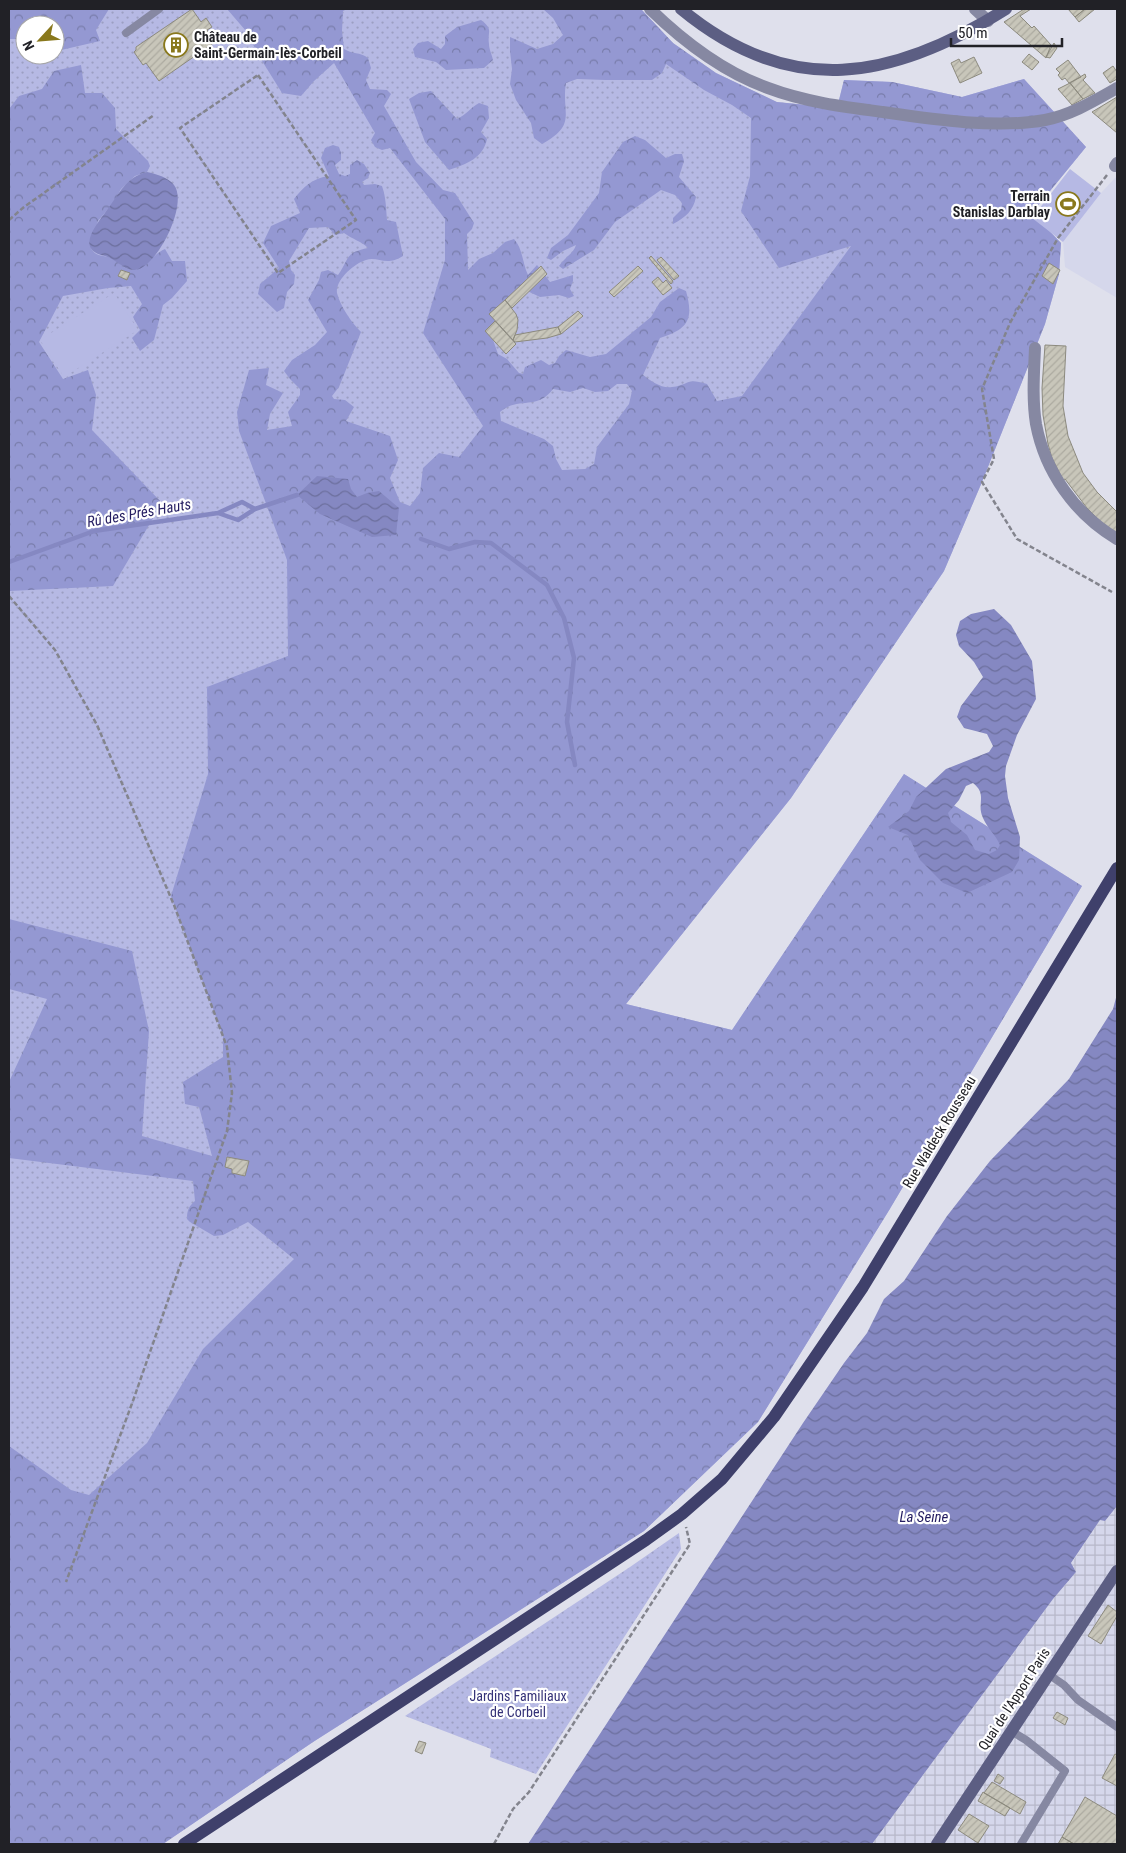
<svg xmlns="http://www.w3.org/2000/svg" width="1126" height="1853" font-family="'Roboto Condensed',sans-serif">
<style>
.built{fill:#d5d7eb}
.industrial{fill:url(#industrial-grid)}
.grass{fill:url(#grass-dots);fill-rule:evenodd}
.forest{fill:url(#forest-crowns);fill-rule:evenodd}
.park{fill:#b6b9e4}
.water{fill:url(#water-waves);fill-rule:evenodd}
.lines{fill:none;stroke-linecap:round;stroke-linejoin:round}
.stream{stroke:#8588c2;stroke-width:4.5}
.building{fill:url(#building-hatch);stroke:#8c8a7e}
.path{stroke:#83848d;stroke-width:2.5;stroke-dasharray:5 2.5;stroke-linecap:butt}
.service{stroke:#8688a2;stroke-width:8}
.minor{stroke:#8688a2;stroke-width:12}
.secondary{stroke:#5c5e83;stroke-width:12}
.primary{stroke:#3f406b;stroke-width:12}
.labels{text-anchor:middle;stroke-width:4.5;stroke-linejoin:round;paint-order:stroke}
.poi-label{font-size:14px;font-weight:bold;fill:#212126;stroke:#fff;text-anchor:start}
.street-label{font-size:14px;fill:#212126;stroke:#fff}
.park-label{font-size:14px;fill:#353278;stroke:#fff}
.water-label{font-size:15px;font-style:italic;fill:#241d61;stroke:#fff}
</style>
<defs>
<pattern id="industrial-grid" width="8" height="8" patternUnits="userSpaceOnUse" patternTransform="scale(1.25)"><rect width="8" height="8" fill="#d5d7eb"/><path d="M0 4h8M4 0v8" fill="none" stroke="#b7b8c9"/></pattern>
<pattern id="grass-dots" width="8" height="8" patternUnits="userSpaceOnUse" patternTransform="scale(1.25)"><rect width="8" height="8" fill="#b6b9e4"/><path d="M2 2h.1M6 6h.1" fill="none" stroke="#9c9fc3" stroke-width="1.8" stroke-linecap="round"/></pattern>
<pattern id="forest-crowns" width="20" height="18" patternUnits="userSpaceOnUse" patternTransform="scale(1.25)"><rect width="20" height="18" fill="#9498d2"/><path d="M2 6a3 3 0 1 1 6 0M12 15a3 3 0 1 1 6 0" fill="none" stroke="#787caa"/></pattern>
<pattern id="water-waves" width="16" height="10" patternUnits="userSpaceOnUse" patternTransform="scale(1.25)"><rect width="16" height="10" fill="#8588c2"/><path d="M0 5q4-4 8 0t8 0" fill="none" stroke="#6c6f9d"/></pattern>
<pattern id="building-hatch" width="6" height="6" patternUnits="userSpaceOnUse" patternTransform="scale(1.25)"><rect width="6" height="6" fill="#c8c6ba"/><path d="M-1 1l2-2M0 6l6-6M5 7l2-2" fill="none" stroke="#acaaa0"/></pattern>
</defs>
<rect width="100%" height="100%" fill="#dfe0ec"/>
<path class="built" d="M 1117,177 L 1117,298 L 1065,267 L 1063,242 L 1101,193 L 1115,178 Z"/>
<path class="industrial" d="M 1117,1506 L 1117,1844 L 872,1844 L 1053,1599 L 1076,1572 L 1071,1564 L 1100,1520 L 1105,1521 Z"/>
<path class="grass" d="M 25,9 L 641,9 L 673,43 L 716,73 L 776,102 L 837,108 L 844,80 L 892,82 L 962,97 L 1024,79 L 1086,147 L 1032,213 L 1061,243 L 1059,274 L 1045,324 L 982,482 L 944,571 L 791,798 L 626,1004 L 732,1030 L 904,774 L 1082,886 L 888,1212 L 758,1422 L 644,1531 L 313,1742 L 163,1844 L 9,1844 L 9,10 ZM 25,25 L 55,25 L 55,55 L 25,55 Z
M 679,1533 L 681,1549 L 536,1774 L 490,1757 L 491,1749 L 405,1716 L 630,1567 Z"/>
<path class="forest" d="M 25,9 L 109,9 L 96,30 L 100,41 L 57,51 L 55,50 L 55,25 L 25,25 L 25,39 L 9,39 L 9,10 Z
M 227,9 L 347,9 L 343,11 L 342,31 L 344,49 C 352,54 360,52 368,58 L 371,68 L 366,80 L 370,89 L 387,90 L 391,94 L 384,106 L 416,162 L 443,190 L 455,193 L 474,223 L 472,229 L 467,234 L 468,270 L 479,259 L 493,253 L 505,242 L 514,239 C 523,249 522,262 528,275 L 537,265 L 550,282 L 573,275 L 573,281 L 570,289 L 574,296 L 569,298 L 559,295 L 540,297 L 519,287 L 496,311 C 501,322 499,327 492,337 L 498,354 L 507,359 L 519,373 L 523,374 L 525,367 L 541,360 L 549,365 L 555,363 L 559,356 L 566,350 L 590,357 L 606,354 L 651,317 L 660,302 L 679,288 L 686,291 C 694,320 688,329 660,338 L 643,375 C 651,381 662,389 672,387 C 690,385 685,377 707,384 L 717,401 L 742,396 L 851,246 L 779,268 L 741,211 L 750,176 L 751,118 L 732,105 L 704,90 L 666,64 L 662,73 L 652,80 L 605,80 L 577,79 L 566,83 C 561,114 578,124 542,144 L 534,138 L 531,123 L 516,100 L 510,84 L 512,69 L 510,51 L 510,37 L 537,49 L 553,44 L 563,35 L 553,18 L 543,9 L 641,9 L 673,43 L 716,73 L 777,102 L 837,108 L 844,80 L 892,82 L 962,97 L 1024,79 L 1086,147 L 1032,213 L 1061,243 L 1059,274 L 1045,324 L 982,482 L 944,571 L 791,798 L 626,1004 L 732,1030 L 904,774 L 1082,886 L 888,1212 L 758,1422 L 644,1531 L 313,1742 L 163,1844 L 9,1844 L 9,1446 L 71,1490 L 89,1495 L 147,1443 L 203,1349 L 294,1259 L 248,1222 L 223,1235 L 214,1236 L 190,1222 L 187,1219 C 187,1210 189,1206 195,1201 L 193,1181 L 9,1158 L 9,1082 L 47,999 L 9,989 L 9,919 L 132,951 L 149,1031 L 142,1136 L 212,1156 L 199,1107 L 185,1104 L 183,1082 L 223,1057 L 223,1036 L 171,896 L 208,774 L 207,687 L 288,656 L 287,560 L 239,431 L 237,412 L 249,370 L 269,368 L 266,385 L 283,393 L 270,414 L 267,430 L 292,426 L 288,412 L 300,395 L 300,389 L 290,379 L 284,371 L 292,360 L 315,345 L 327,332 L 308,300 L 319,280 L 321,272 L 328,270 L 338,275 C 350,258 344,253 368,248 C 361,241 352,239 344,233 L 335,235 L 328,227 L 309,228 L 289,261 L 291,270 L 295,275 L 294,284 L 287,292 L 284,308 L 277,312 L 258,294 L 260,284 L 279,268 L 263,243 L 271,226 L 300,213 L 294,199 C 303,187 313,178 329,176 L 321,158 L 325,148 L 333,145 L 339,147 L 341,153 L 341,160 L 335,165 L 339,174 L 345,176 L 350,174 L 350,165 L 357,160 L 364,164 L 370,173 L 368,178 L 362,182 L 364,185 L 375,184 L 382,186 C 386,197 386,208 387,220 L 396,222 L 403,256 C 386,267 378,256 366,260 C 355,263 335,280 337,293 C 340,306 352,323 361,332 L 339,387 L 332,396 L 334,399 L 345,400 L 354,407 L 346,421 L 390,436 L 398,460 L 390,478 L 400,502 L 410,506 L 420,493 L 423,468 L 439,453 L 459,457 L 483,426 L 423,333 L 445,260 L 445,219 L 390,148 L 382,150 L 375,147 L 371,140 L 375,133 L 334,63 L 314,81 L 301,96 L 282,93 L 259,56 L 246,31 ZM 617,384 L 627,384 L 632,391 L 629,404 L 597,447 L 594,464 L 585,469 L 562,470 L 556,459 L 553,446 L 544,439 L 501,421 L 500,412 C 518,396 537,411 553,389 L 570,392 L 583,388 L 595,392 L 608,391 Z
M 481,20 C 494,30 487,31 489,44 C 489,49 492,55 493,60 L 484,68 L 446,70 L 436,62 L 415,57 L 413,49 L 418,43 L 428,41 L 441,49 L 445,44 L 445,36 L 457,27 Z
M 81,65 L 85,93 L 102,93 L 115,108 L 116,129 L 148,161 L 150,166 L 147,172 L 135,176 L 121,189 L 113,203 L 98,221 L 91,248 C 95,257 103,255 111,258 C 118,260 121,267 128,269 C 143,274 152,254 165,249 L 172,261 L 185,261 L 187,281 L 172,298 L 163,305 L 154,340 L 140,351 L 132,338 L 140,330 L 133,317 L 142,304 L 131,286 L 108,288 L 63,296 L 39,342 L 63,379 L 88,370 L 96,395 L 92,430 L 162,503 L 113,586 L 9,591 L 9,109 L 19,96 L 42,89 L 54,71 Z
M 431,91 L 457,119 C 466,115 470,108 479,103 L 488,106 L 489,118 L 481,132 L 487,139 C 483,158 467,164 449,170 L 425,142 L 409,99 L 419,93 Z
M 635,136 L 645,140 L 666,158 L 675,154 L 682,154 L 684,161 L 679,177 L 696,197 C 693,211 686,217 673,224 L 673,218 L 681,210 L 682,203 L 675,195 L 661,190 L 615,222 L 594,250 L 563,269 L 559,266 C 564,258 574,253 576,245 L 563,251 L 551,260 L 547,258 L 551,248 L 568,235 L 599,193 L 602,172 L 623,142 Z"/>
<path class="park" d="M 1070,169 L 1101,193 L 1063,242 L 1032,218 Z
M 114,293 L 138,330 L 64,377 L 40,340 Z"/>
<path class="water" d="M 147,172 C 156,174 168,177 174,185 C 189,204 156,269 135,270 C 123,271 117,259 105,256 C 74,250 97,224 107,210 C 119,194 126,177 147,172 Z
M 317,476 L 348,479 L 351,489 L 357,497 L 367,493 L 379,491 L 399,508 L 396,535 L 372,537 L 320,514 L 297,495 Z
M 994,609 L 1011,625 L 1032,661 L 1036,699 L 1017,735 L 1006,766 L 1005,776 L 1008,798 L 1020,837 L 1019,860 L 1012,872 L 967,893 L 943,883 L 920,860 L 908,835 L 888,827 L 909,811 L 916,797 L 946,769 L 989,752 L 993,746 L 987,734 L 964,728 L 957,717 L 961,706 L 983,677 L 974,662 L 959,646 L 956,635 L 960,621 L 971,614 ZM 973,783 C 988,795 976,804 983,818 C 987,828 996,835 1000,845 L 997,850 L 989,854 L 975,850 L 967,835 L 951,822 L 948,813 L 959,800 L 966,786 Z
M 1117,994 L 1117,1506 L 1105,1521 L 1100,1520 L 1071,1563 L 1076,1572 L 1053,1599 L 872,1844 L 528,1844 L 803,1423 L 844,1363 L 867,1333 L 884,1299 L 904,1281 L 947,1216 L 990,1161 L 1069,1079 L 1113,1009 Z"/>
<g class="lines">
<path class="stream" d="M 218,513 L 242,502 L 255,509
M 421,539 L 449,549 L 475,542 L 491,543 L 547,585 L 564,618 L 574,658 L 567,722 L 575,765
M 9,562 L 94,531 L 218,513 L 238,520 L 255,509 L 297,495"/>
</g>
<path class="building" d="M 192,9 L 201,22 L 206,18 L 212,27 L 207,30 L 215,42 L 159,81 L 146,63 L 143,65 L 134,52 L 136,50 L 136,47 Z
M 1024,9 L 1031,9 L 1020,16 L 1032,28 L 1034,26 L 1051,45 L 1046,58 L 1004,22 Z
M 1068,9 L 1085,9 L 1075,17 Z
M 1085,9 L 1095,9 L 1079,22 L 1075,17 Z
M 1054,43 L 1057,48 L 1050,58 L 1046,57 Z
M 1029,54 L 1039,62 L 1032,70 L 1022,62 Z
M 974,57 L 982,73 L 960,83 L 951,63 L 959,59 L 961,63 Z
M 1068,60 L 1081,77 L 1069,83 L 1065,78 L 1062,80 L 1058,75 L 1060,73 L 1056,69 Z
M 1113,66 L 1117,72 L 1117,79 L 1110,83 L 1103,73 Z
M 1085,74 L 1086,77 L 1083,80 L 1095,93 L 1083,99 L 1070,83 Z
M 1070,83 L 1083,99 L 1072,105 L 1058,89 Z
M 1117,97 L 1117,133 L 1092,112 Z
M 651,256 L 673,281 L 671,284 L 649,258 Z
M 661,257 L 679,276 L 674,280 L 657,260 Z
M 1049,263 L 1060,270 L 1053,284 L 1042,276 Z
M 541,266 L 547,274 L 512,308 L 505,300 Z
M 638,266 L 643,271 L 614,297 L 609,292 Z
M 121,270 L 130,273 L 127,280 L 118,276 Z
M 658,277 L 663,283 L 666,280 L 672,288 L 663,295 L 652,282 Z
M 505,300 L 516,314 L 518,320 L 517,330 L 513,340 L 489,314 Z
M 578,311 L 583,316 L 561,334 L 558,327 Z
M 495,321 L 516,344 L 506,354 L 485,331 Z
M 558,327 L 561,334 L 547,338 L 515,342 L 513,340 L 515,335 Z
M 1045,345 L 1066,346 L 1063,406 L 1068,436 L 1083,473 L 1097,492 L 1117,512 L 1117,534 L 1104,525 L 1087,508 L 1065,479 L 1063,480 L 1052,458 L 1048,444 L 1043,415 L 1042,388 Z
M 227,1157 L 249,1161 L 245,1176 L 232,1173 L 232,1169 L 225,1167 Z
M 1108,1605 L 1117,1612 L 1117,1616 L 1101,1644 L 1088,1636 Z
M 1057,1712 L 1068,1718 L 1065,1725 L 1053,1718 Z
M 419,1741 L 426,1743 L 422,1754 L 415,1751 Z
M 1115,1754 L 1117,1755 L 1117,1786 L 1102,1778 Z
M 998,1774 L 1004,1778 L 1000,1784 L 994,1781 Z
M 992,1782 L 1026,1802 L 1020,1814 L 984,1793 Z
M 983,1792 L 1010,1808 L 1005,1816 L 978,1801 Z
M 1085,1797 L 1117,1816 L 1117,1844 L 1074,1844 L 1062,1837 Z
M 969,1814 L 989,1826 L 978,1843 L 958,1830 Z
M 1062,1837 L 1074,1844 L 1058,1844 Z"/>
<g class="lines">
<path class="path" d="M 258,75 L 356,220 L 278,273 L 180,128 Z
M 1107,175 L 1058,238 L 1010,323 L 982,389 L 994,459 L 982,482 L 1017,539 L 1112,592
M 9,220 L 24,207 L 154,115
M 9,596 L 55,650 L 97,725 L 174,905 L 227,1047 L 232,1093 L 227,1131 L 134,1398 L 66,1582
M 494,1844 L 513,1809 L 529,1792 L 690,1544 L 686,1527"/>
<path class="service" d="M 126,33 L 159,9
M 1048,1674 L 1064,1685 L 1078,1700 L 1117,1727
M 1011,1731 L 1026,1740 L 1065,1771 L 1021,1844"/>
<path class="minor" d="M 650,9 C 684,42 723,72 768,88 C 805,102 845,107 883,112 C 931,119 997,129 1045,120 C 1071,115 1094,101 1117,88
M 975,9 L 988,21
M 1115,166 L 1117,163
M 1035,348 C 1034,373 1032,399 1036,424 C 1045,472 1075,514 1117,539"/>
<path class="secondary" d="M 681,9 C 791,100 893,80 1006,9
M 937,1844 L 1117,1571"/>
<path class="primary" d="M 184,1844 L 646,1540 L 682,1514 L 722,1479 L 774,1417 L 863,1287 L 1117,868"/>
</g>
<defs>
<g id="building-ring" transform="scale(1.25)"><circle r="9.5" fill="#fff" stroke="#89781c" stroke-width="1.5"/><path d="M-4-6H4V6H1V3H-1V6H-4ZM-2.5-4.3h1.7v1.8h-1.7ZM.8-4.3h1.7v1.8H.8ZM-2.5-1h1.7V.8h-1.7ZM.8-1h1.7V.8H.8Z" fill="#89781c"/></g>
<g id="stadium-ring" transform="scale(1.25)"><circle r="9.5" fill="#fff" stroke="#89781c" stroke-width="1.5"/><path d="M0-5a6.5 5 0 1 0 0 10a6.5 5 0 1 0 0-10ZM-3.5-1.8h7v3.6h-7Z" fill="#89781c"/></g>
</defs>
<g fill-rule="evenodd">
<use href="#building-ring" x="176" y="45"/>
<use href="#stadium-ring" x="1068" y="204"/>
</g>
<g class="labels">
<g class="poi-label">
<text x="194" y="42">Château de<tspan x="194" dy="16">Saint-Germain-lès-Corbeil</tspan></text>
<text x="1050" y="201" text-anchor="end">Terrain<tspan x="1050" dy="16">Stanislas Darblay</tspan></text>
</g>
<g class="street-label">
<text transform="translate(939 1132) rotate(-59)" y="5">Rue Waldeck Rousseau</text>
<text transform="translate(1014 1699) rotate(-57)" y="5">Quai de l'Apport Paris</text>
</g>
<g class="park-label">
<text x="518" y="1701">Jardins Familiaux<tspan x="518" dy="16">de Corbeil</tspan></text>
</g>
<g class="water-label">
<text transform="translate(139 513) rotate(-10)" y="5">Rû des Prés Hauts</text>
<text x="924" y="1522">La Seine</text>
</g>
</g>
<rect width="1126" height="1853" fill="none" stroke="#212126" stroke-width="20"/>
<g transform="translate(40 40) rotate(244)"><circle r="24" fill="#ffffff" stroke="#a6a6a8"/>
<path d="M0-4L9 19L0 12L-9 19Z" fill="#89781c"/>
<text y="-8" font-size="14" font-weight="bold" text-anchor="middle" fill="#212126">N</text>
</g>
<path d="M951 38v8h111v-8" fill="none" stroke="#212126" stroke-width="2.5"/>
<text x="958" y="38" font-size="15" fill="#212126" stroke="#ffffff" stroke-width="4" paint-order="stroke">50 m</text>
</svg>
